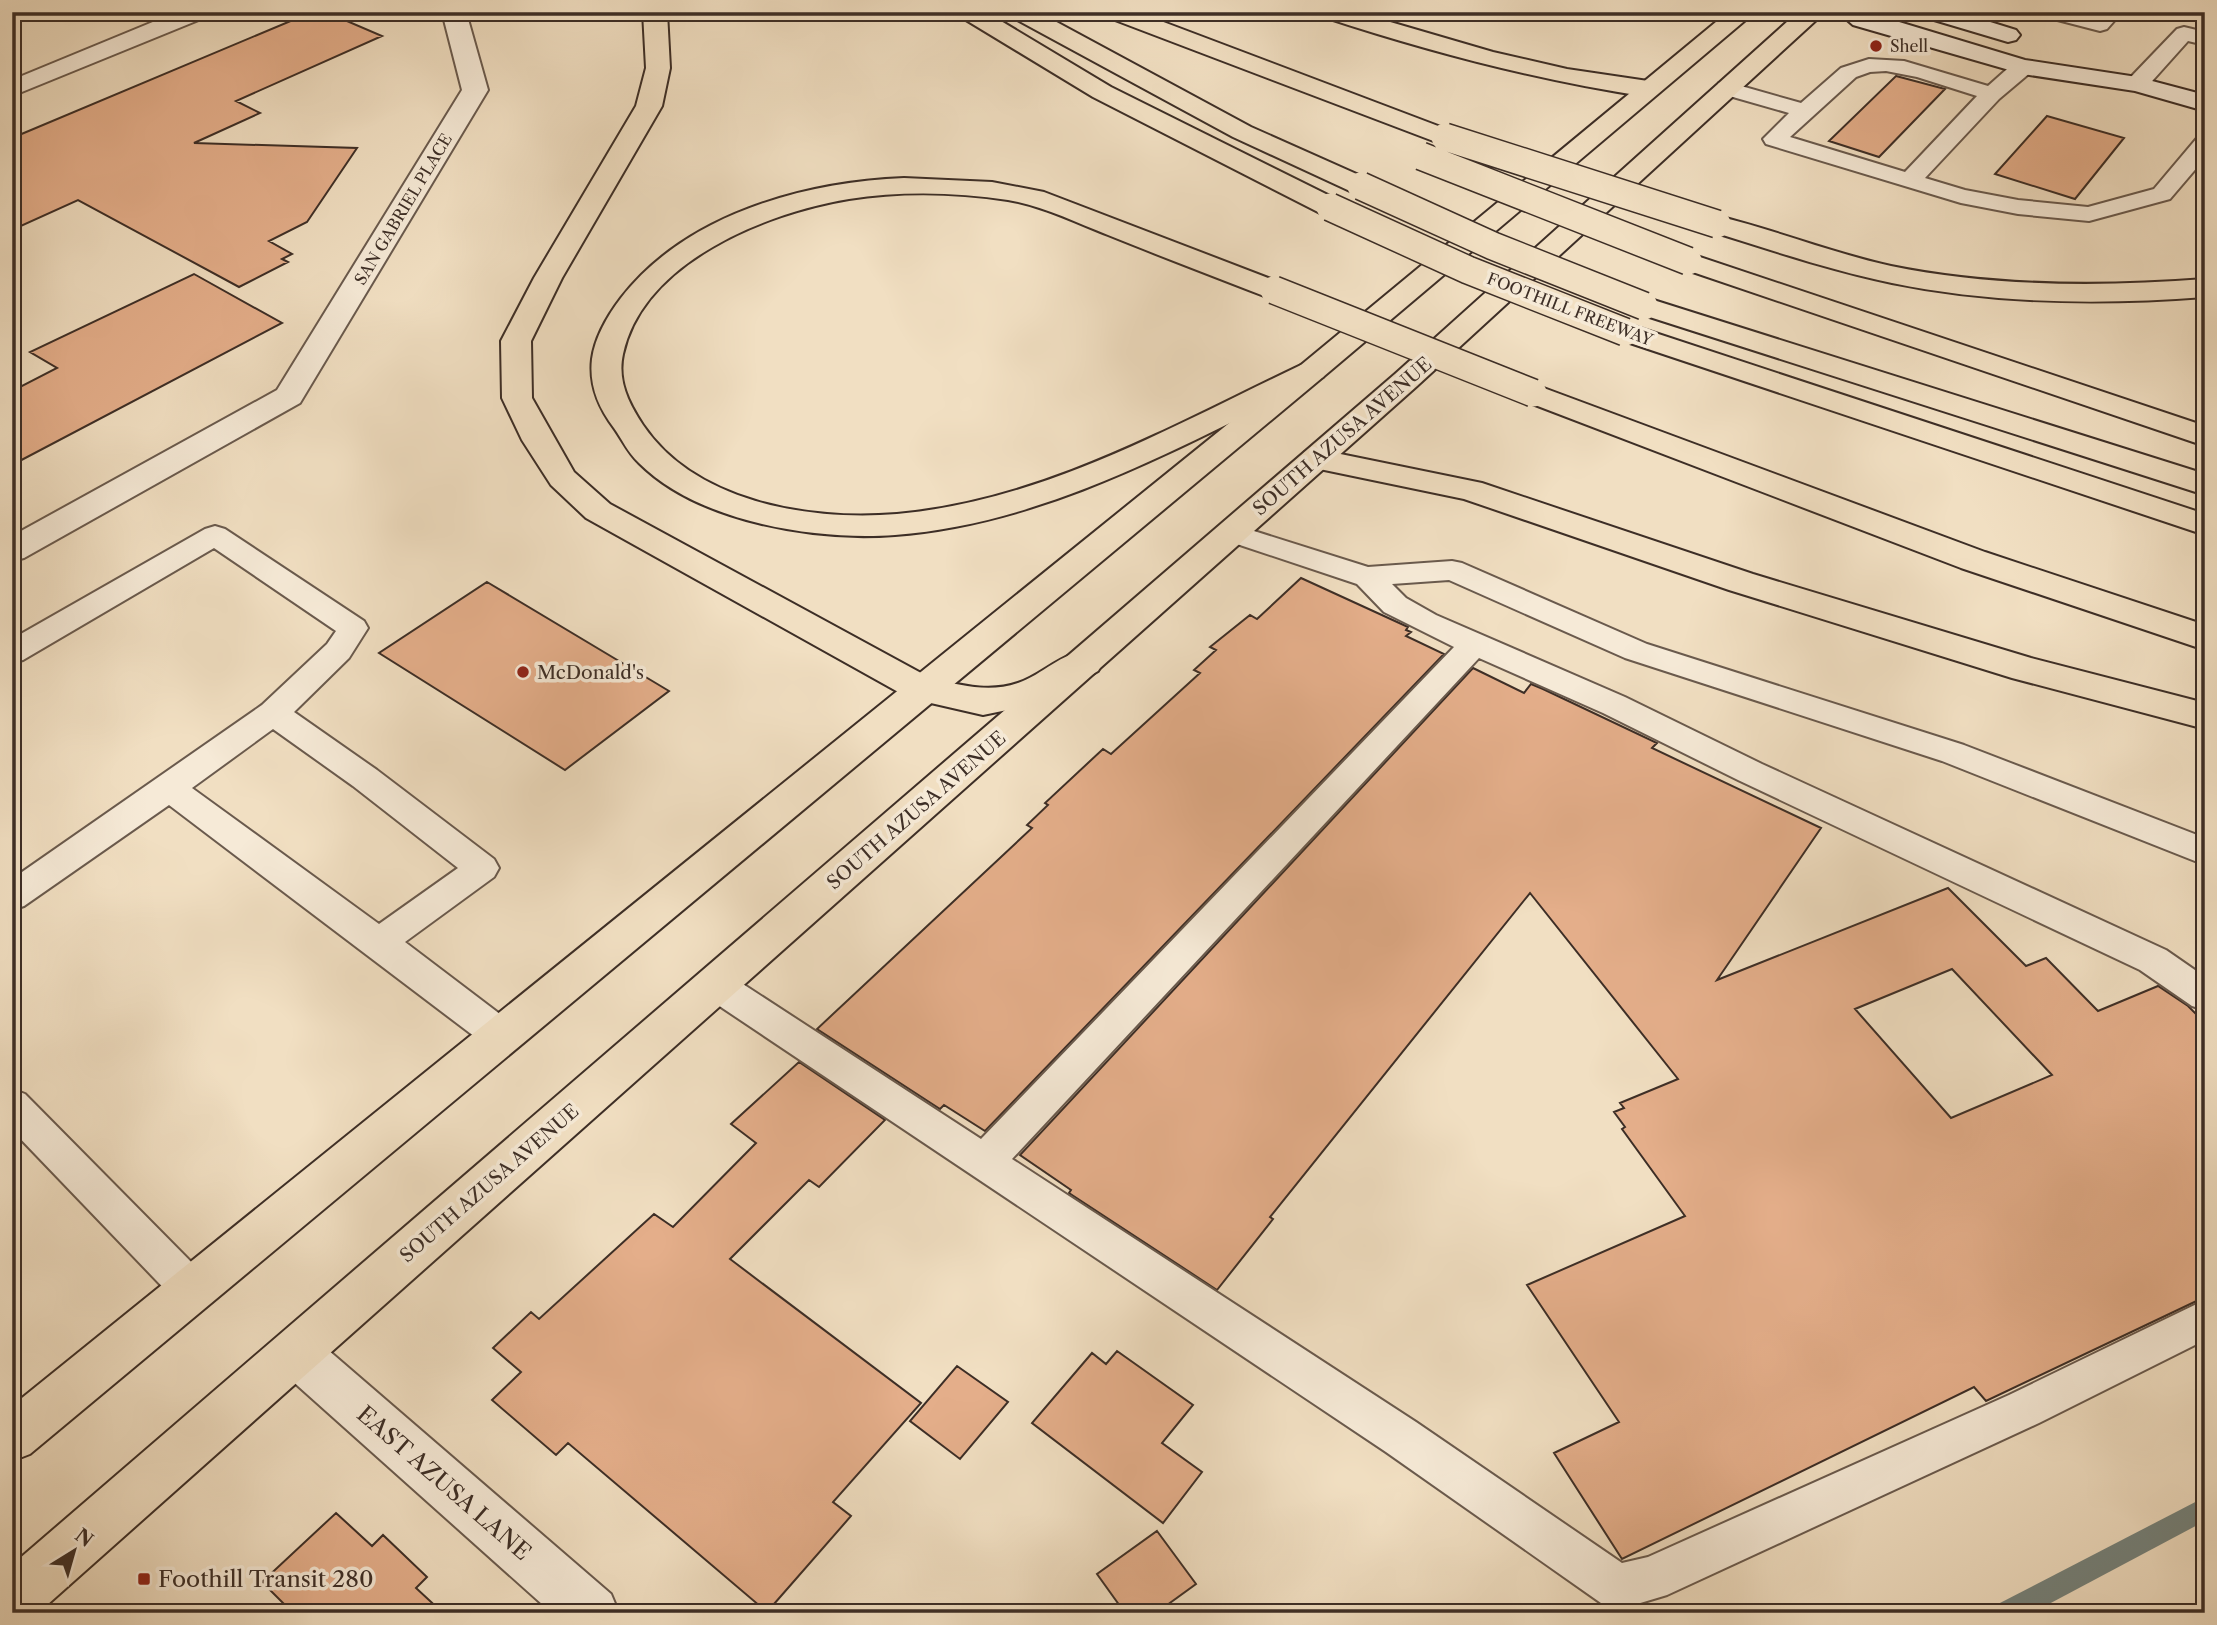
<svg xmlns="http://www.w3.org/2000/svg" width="2217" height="1625" font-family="'Libre Caslon Text',serif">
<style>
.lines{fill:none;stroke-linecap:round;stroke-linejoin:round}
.stream{fill:#75837d;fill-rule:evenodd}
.building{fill:#e4ae8a;stroke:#3d2e26;stroke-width:2;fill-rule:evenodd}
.service-casing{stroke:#6a5a4d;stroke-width:4}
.minor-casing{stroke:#6a5a4d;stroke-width:4}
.secondary-casing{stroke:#3d2e26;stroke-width:4}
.primary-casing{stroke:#3d2e26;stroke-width:4}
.motorway-casing{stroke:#3d2e26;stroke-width:4}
.service{fill:#f6ead7;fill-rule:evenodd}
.minor{fill:#f6ead7;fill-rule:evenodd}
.secondary{fill:#f6ead7;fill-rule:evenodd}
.primary{fill:#f1dfc2;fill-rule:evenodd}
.motorway{fill:#f1dfc2;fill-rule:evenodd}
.motorway-bridge-casing{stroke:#3d2e26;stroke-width:30;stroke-linecap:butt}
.motorway-bridge{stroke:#f1dfc2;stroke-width:27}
.poi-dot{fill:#8f2418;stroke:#f6ead7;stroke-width:2.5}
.labels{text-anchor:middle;stroke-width:7;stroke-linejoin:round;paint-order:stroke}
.far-poi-label{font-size:16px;fill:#3d2e26;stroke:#f6ead7;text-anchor:start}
.far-street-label{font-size:16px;fill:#3d2e26;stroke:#f6ead7}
.street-label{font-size:19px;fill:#3d2e26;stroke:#f6ead7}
.poi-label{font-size:19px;fill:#3d2e26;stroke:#f6ead7;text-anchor:start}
.near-street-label{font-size:23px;fill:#3d2e26;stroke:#f6ead7}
.near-poi-label{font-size:23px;fill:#3d2e26;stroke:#f6ead7;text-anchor:start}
</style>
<rect width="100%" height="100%" fill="#f1dfc2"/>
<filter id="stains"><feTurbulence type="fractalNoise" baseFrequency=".00286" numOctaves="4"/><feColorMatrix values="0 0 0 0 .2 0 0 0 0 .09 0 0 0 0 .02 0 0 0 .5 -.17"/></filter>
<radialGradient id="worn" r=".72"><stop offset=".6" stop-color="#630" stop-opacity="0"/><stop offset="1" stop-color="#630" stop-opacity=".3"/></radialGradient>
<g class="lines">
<path class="stream" d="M 2205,1497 L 2205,1521 L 2032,1613 L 1995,1613 L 1998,1604 Z"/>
</g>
<path class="building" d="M 312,12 L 326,12 L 382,36 L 236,101 L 260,113 L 194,143 L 357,148 L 307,222 L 269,241 L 292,254 L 282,259 L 288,262 L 239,287 L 78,200 L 12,230 L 12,138 Z
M 1896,76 L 1945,89 L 1879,157 L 1829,141 Z
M 2047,116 L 2124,138 L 2075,199 L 1995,174 Z
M 194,274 L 282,323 L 12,465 L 12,391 L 57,368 L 30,352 Z
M 1301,578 L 1408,627 L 1406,630 L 1411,632 L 1406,636 L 1444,654 L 985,1131 L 944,1105 L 940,1109 L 817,1029 L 1032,828 L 1027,825 L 1048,805 L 1045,803 L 1103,749 L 1111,754 L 1200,673 L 1194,670 L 1216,650 L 1210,647 L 1250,615 L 1257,619 Z
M 487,582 L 669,691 L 565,770 L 379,653 Z
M 1473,668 L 1524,693 L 1531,684 L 1543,689 L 1657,743 L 1652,748 L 1821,828 L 1717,980 L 1948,888 L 2026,966 L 2046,958 L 2098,1011 L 2158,986 L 2188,1006 L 2205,1023 L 2205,1297 L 1986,1401 L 1974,1387 L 1622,1559 L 1554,1453 L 1619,1422 L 1527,1285 L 1685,1216 L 1622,1129 L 1625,1127 L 1614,1112 L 1624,1108 L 1620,1103 L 1678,1079 L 1530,893 L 1270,1217 L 1273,1219 L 1217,1290 L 1069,1193 L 1071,1190 L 1020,1155 ZM 1952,969 L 2052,1075 L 1951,1118 L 1855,1009 Z
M 799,1062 L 885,1120 L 819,1187 L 809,1180 L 730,1259 L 921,1403 L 833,1502 L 851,1516 L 767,1612 L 568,1443 L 556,1455 L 492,1400 L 521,1372 L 493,1348 L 531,1312 L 539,1319 L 654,1214 L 673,1227 L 756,1143 L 731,1124 Z
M 1117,1351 L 1193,1405 L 1162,1443 L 1202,1472 L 1163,1523 L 1032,1423 L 1092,1353 L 1106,1364 Z
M 957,1366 L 1008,1402 L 960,1459 L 910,1421 Z
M 336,1513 L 372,1546 L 383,1535 L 427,1577 L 416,1588 L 443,1613 L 293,1613 L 262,1582 Z
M 1157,1531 L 1196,1584 L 1156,1613 L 1125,1613 L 1097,1574 Z"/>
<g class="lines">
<g class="service-casing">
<path id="service" d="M 2039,12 L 2074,12 L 2096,18 L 2101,12 L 2122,12 L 2107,29 L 2100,31 L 2042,16 Z
M 2184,27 L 2205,32 L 2205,45 L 2188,41 L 2145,89 L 2129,89 L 2126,84 L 2129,79 L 2177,29 Z
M 1869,59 L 1904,61 L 1988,86 L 2015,62 L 2031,62 L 2034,67 L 2031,72 L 1999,99 L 1925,178 L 1965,190 L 2018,200 L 2088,207 L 2154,189 L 2197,138 L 2205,136 L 2205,158 L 2170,199 L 2089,221 L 2018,214 L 1961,203 L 1766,144 L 1763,139 L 1789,113 L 1719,93 L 1716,88 L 1719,83 L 1727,82 L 1801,103 L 1841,68 ZM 1886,71 L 1917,77 L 1977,96 L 1905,172 L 1790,137 L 1856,77 L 1870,72 Z
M 1232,524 L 1368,567 L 1452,561 L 1462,563 L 1647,644 L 1964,745 L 2205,838 L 2205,865 L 1942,761 L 1625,658 L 1449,580 L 1392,584 L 1406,598 L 1436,615 L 1625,697 L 1762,764 L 2166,950 L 2205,977 L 2205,1010 L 2192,1006 L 2140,970 L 1738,780 L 1603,713 L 1479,658 L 1012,1159 L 1416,1422 L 1622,1563 L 1648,1557 L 2009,1395 L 2205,1300 L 2205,1340 L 2039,1423 L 1667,1595 L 1617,1610 L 1601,1603 L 1386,1452 L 703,995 L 698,985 L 703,975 L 716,971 L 729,975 L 981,1139 L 1454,647 L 1384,612 L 1357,584 L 1222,539 L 1218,533 L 1222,527 Z
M 215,526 L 225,529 L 364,621 L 368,628 L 349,658 L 294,712 L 377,770 L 494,859 L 499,868 L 494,877 L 405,942 L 513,1024 L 518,1035 L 513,1046 L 500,1050 L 487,1046 L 169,805 L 24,906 L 12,910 L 12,879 L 262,705 L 327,644 L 336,631 L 214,548 L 23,660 L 12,663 L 12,639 L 205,529 ZM 273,729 L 353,786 L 458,868 L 379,924 L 192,788 Z
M 12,1089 L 25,1094 L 206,1277 L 212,1290 L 206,1303 L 192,1308 L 178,1303 L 12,1130 Z"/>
</g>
<g class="minor-casing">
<path id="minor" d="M 177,12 L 210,12 L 206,17 L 12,96 L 12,80 Z
M 442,12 L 466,12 L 488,90 L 300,403 L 24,558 L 12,561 L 12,536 L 277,390 L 462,90 Z
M 296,1331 L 313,1337 L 611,1594 L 619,1613 L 552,1613 L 279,1369 L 272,1353 L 279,1337 Z"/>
</g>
<g class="secondary-casing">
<path id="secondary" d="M 1838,12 L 1866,12 L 2025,60 L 2137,77 L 2205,95 L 2205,111 L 2135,91 L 2023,74 L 1853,25 Z
M 1920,12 L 1958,12 L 2016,30 L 2020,35 L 2016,40 L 2008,42 L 1924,17 Z"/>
</g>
<g class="primary-casing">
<path id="primary" d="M 1728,12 L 1755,12 L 1323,377 L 30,1454 L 12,1461 L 12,1406 L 1301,365 Z
M 1798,12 L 1825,12 L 1417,386 L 38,1613 L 12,1613 L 12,1565 L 1395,374 Z"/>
</g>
<g class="motorway-casing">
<path id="motorway" d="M 643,12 L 667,12 L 670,68 L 662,106 L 562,278 L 531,341 L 532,398 L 574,472 L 610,504 L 932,679 C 961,685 989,693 1018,683 C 1046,674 1067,645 1098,653 L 1103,662 L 1098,671 L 1041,703 L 983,715 L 909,698 L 586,518 L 551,485 L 522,440 L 502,398 L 501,341 L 534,278 L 636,106 L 646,68 Z
M 957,12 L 986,12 L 1111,87 L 1340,201 L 1344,207 L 1340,213 L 1330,215 L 1320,213 L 1093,97 L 961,17 Z
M 1008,12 L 1038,12 L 1251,127 L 1370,180 L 1374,186 L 1370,192 L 1361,194 L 1352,192 L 1233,137 L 1012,17 Z
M 1103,12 L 1137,12 L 1454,132 L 1458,137 L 1454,142 L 1445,145 L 1436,142 L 1107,17 Z
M 1320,12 L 1356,12 L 1493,52 L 1567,69 L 1648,81 L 1657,84 L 1661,89 L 1657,94 L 1648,97 C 1537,80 1430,52 1324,17 Z
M 904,178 L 992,182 L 1044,192 L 1284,284 L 1288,290 L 1284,296 L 1274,299 L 1264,296 C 1212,276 1160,256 1108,235 C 1075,222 1043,206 1008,200 C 956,192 900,191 849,199 C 765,213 643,262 623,354 C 617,381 629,404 643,425 C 696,503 810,521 897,514 C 1043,501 1172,426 1301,365 L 1312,362 L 1323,365 L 1327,371 L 1323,377 C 1186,443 1050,523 895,535 C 815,541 698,522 639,463 C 628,453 622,439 614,428 C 598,407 589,385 592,359 C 595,337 608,315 621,298 C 685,215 803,182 904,178 Z
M 1717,216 C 1776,230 1832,253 1891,266 C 1994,287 2101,287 2205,279 L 2205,297 C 2101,305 1994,304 1892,283 C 1829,270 1768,249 1707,230 L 1703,224 L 1707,218 Z
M 1688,253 L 2205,426 L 2205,446 L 1678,267 L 1674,261 L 1678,255 Z
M 1644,297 L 2205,474 L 2205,495 L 1634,312 L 1629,306 L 1634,300 Z
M 1625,323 L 2205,514 L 2205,535 L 1615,338 L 1610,332 L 1615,326 Z
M 1533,384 L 1985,552 L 2205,625 L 2205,650 L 1961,568 L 1522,400 L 1518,393 L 1522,386 Z
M 1316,449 L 1482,483 L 1753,574 L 2031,658 L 2205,703 L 2205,729 L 2012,678 L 1729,590 L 1464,499 L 1305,466 L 1300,459 L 1305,452 Z"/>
</g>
<use href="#service" class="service"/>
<use href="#minor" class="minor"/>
<use href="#secondary" class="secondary"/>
<use href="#primary" class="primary"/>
<use href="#motorway" class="motorway"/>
<g class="motorway-bridge-casing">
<path id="motorway-bridge" d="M 1445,137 L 1717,224
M 1421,156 L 1688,261
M 1361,186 L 1493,246 L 1644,306
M 1330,207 L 1468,270 L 1625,332
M 1274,290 L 1533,393"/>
</g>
<use href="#motorway-bridge" class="motorway-bridge"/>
</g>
<g class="poi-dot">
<circle cx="1876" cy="46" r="7"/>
<circle cx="523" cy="672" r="7"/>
<rect x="137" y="1572" width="14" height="14" rx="3.5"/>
</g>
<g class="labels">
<g class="far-poi-label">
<text x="1890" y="52">Shell</text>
</g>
<g class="far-street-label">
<text transform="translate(403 209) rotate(-59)" y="6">SAN GABRIEL PLACE</text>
<text transform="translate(1570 309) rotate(21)" y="6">FOOTHILL FREEWAY</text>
</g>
<g class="street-label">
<text transform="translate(1342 436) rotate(-41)" y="7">SOUTH AZUSA AVENUE</text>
<text transform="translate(916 810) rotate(-41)" y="7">SOUTH AZUSA AVENUE</text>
<text transform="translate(489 1183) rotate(-41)" y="7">SOUTH AZUSA AVENUE</text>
</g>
<g class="poi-label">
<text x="537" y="679">McDonald's</text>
</g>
<g class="near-street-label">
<text transform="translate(444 1483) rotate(41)" y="8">EAST AZUSA LANE</text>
</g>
<g class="near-poi-label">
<text x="158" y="1587">Foothill Transit 280</text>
</g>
</g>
<rect width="2217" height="1625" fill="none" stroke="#f1dfc2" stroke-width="42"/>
<rect x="14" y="14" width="2189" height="1597" fill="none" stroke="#3d2e26" stroke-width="3.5"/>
<rect x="21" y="21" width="2175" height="1583" fill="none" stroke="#3d2e26" stroke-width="2"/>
<g transform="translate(74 1551) rotate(37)" stroke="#f6ead7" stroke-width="5" paint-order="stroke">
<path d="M0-5L12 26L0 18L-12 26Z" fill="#3d2e26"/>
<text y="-10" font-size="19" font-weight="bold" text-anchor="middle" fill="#3d2e26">N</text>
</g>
<rect width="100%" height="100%" filter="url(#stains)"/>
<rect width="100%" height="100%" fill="url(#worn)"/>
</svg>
